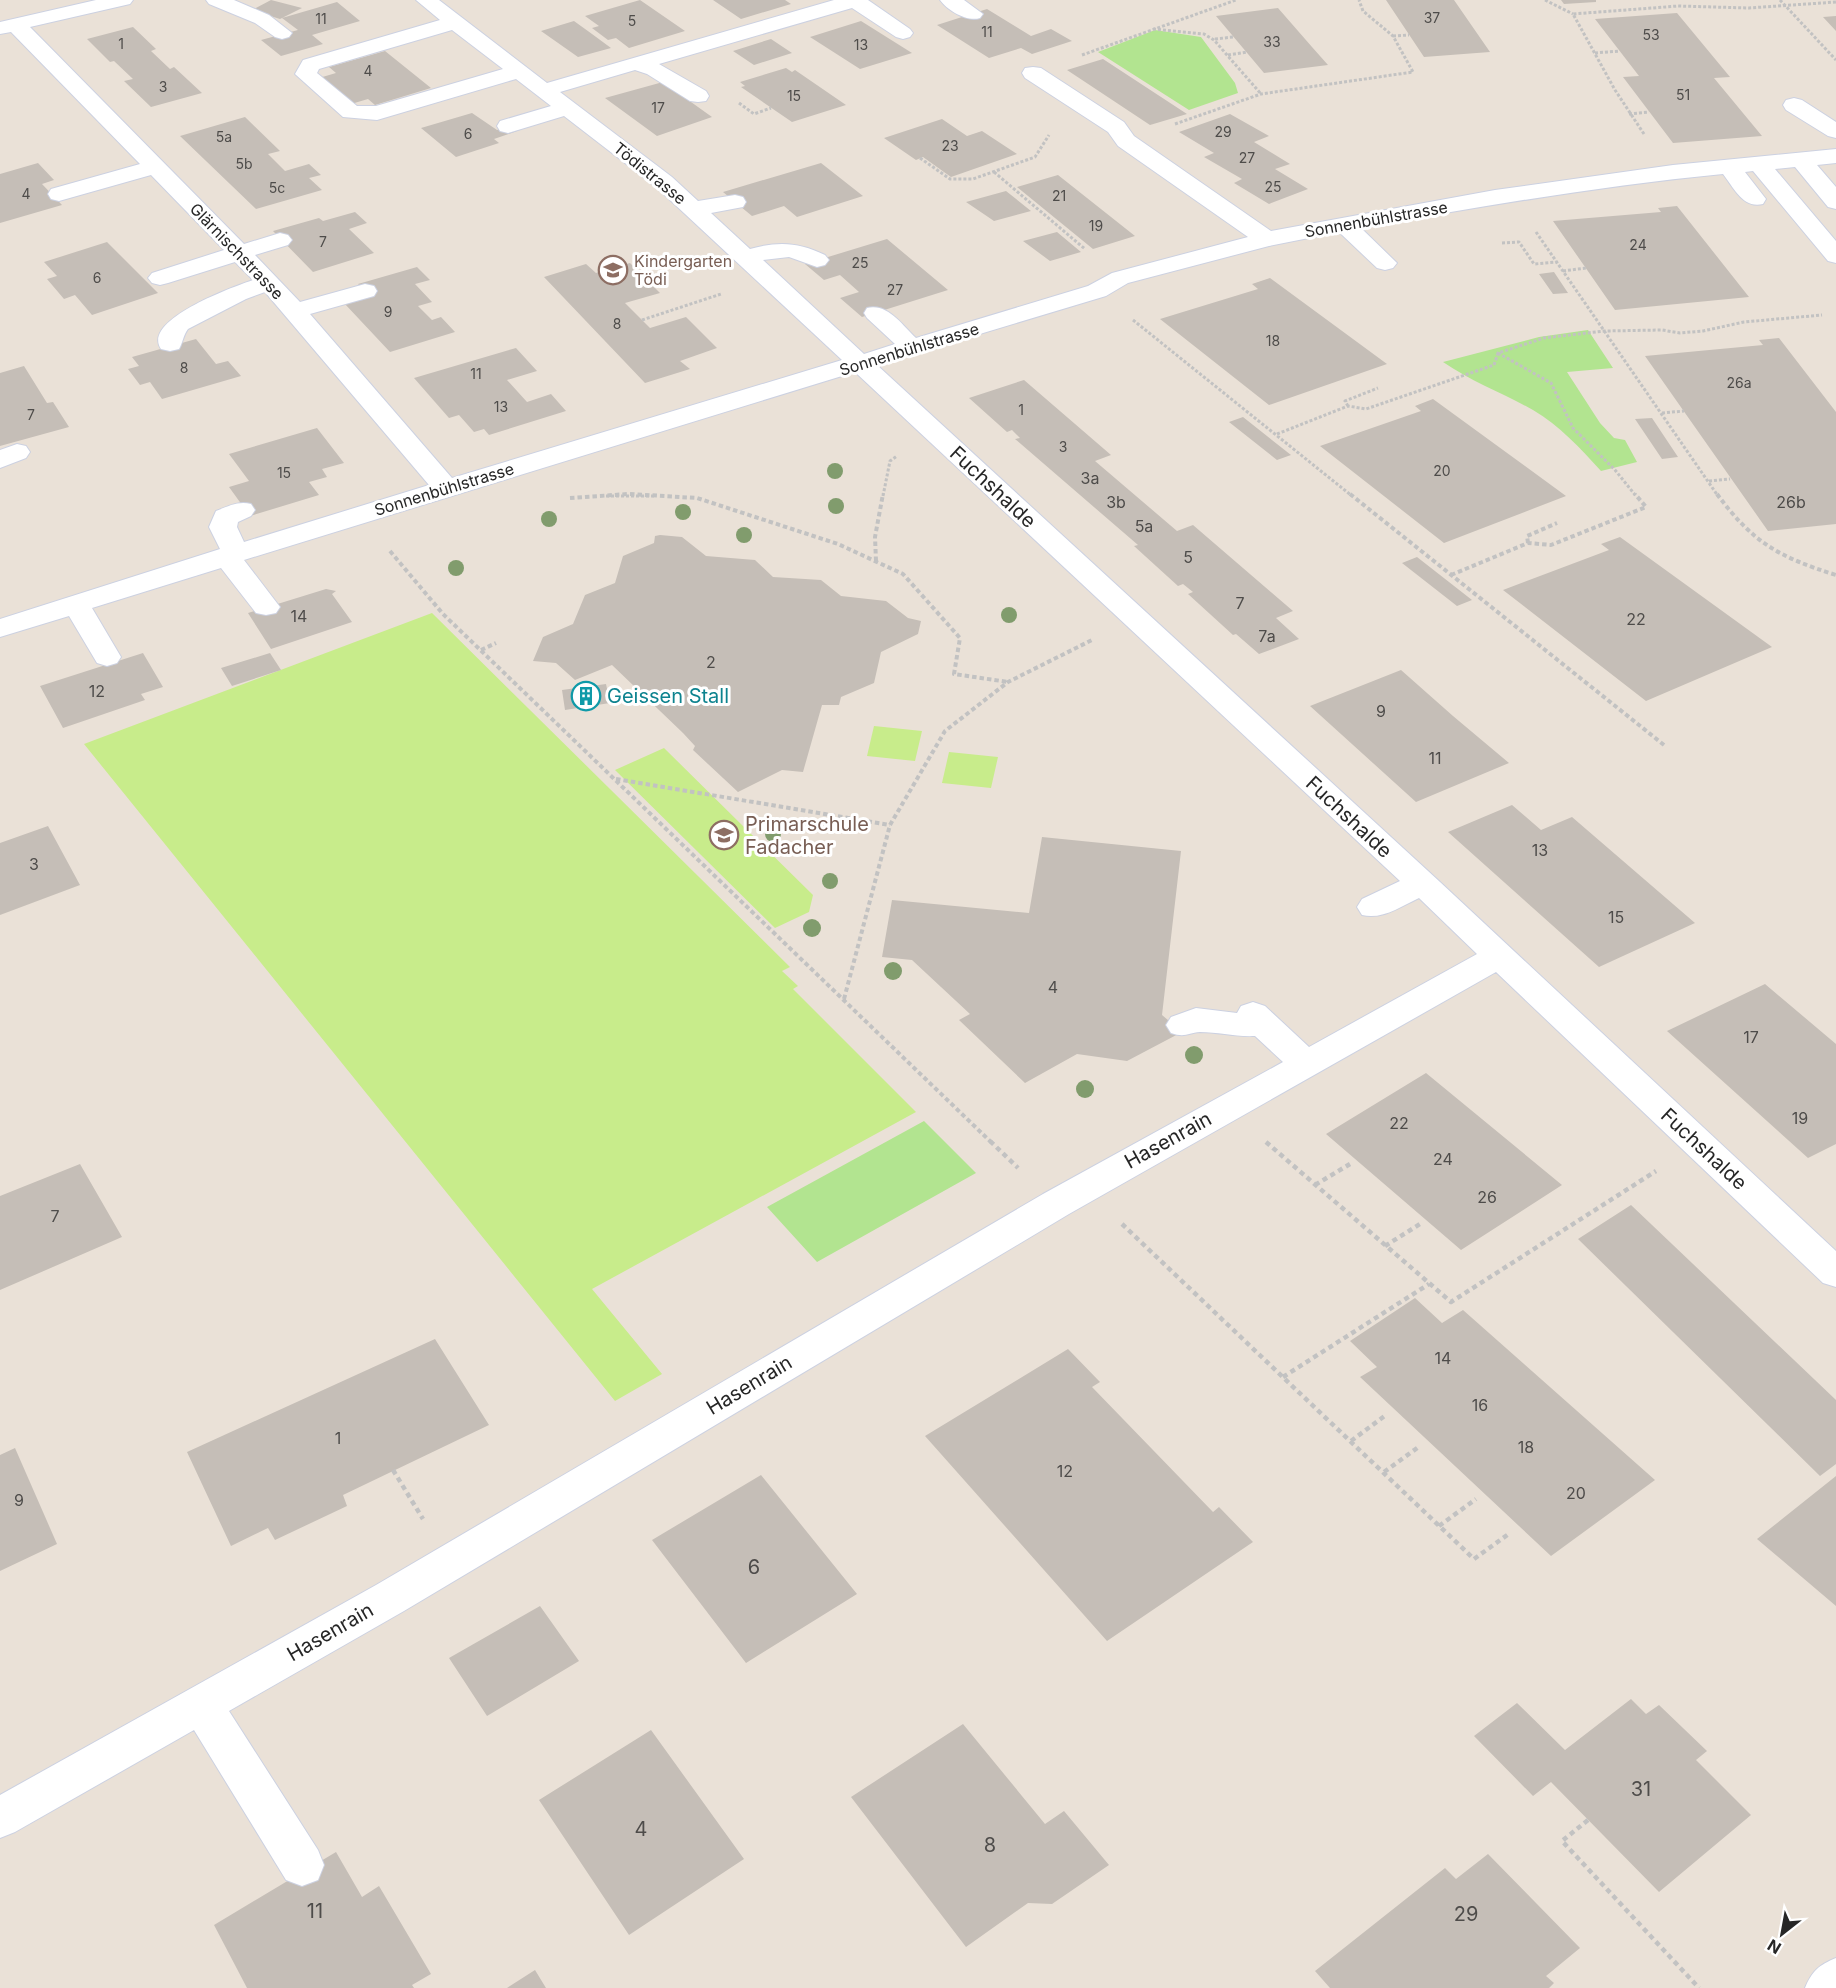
<svg xmlns="http://www.w3.org/2000/svg" width="1836" height="1988" font-family="Inter,sans-serif">
<style>
.green{fill:#b2e490}
.pitch{fill:#c8ec8b}
.building{fill:#c5beb7}
.lines{fill:none;stroke-linecap:round;stroke-linejoin:round}
.minor-casing{stroke:#ccd1e1;stroke-width:2}
.path-far2{stroke:#c2c2c2;stroke-width:3;stroke-dasharray:3 2;stroke-linecap:butt}
.path-far1{stroke:#c2c2c2;stroke-width:4;stroke-dasharray:4.5 3;stroke-linecap:butt}
.path{stroke:#c2c2c2;stroke-width:4.5;stroke-dasharray:5 4;stroke-linecap:butt}
.minor{fill:#fff;fill-rule:evenodd}
.tree{fill:#819c6d}
.labels{text-anchor:middle;stroke-width:6;stroke-linejoin:round;paint-order:stroke}
.far-number-label{font-size:14px;fill:#4e4c4a}
.far-street-label{font-size:16px;fill:#262626;stroke:#fff}
.far-education-label{font-size:16px;fill:#785e54;stroke:#fff;text-anchor:start}
.number-label{font-size:16px;fill:#4e4c4a}
.street-label{font-size:20px;fill:#262626;stroke:#fff}
.culture-label{font-size:20px;fill:#0d838f;stroke:#fff;text-anchor:start}
.education-label{font-size:20px;fill:#785e54;stroke:#fff;text-anchor:start}
.near-number-label{font-size:20px;fill:#4e4c4a}
</style>
<rect width="100%" height="100%" fill="#eae1d7"/>
<path class="green" d="M 1155,30 L 1201,37 L 1235,83 L 1238,93 L 1189,110 L 1098,52 Z
M 1588,330 L 1613,368 L 1567,372 L 1600,423 L 1614,438 L 1625,440 L 1637,462 L 1601,471 C 1580,448 1560,426 1533,410 C 1503,393 1472,382 1443,362 L 1539,337 Z
M 924,1121 L 976,1173 L 817,1262 L 767,1207 Z"/>
<path class="pitch" d="M 432,613 L 790,967 L 782,971 L 798,986 L 793,989 L 916,1112 L 592,1289 L 662,1374 L 615,1401 L 84,744 Z
M 874,726 L 922,731 L 915,761 L 867,756 Z
M 664,748 L 813,895 L 809,912 L 775,928 L 615,770 Z
M 949,752 L 998,757 L 991,788 L 942,783 Z"/>
<path class="building" d="M 271,0 L 302,8 L 282,18 L 337,2 L 360,21 L 312,35 L 323,44 L 281,56 L 261,40 L 298,30 L 282,18 L 280,19 L 252,10 Z
M 640,0 L 685,31 L 629,48 L 616,38 L 608,40 L 592,28 L 599,26 L 585,16 Z
M 713,0 L 785,0 L 791,4 L 741,19 Z
M 1386,0 L 1454,0 L 1490,52 L 1424,57 Z
M 1561,0 L 1596,0 L 1596,2 L 1564,4 Z
M 1278,8 L 1312,47 L 1328,65 L 1264,73 L 1216,16 Z
M 987,9 L 1031,36 L 1051,29 L 1072,41 L 1032,54 L 1021,48 L 989,58 L 937,25 Z
M 1677,13 L 1730,77 L 1714,78 L 1762,136 L 1673,143 L 1623,77 L 1639,76 L 1595,19 Z
M 1836,16 L 1836,31 L 1823,17 Z
M 574,21 L 592,34 L 611,48 L 578,57 L 541,31 Z
M 861,21 L 912,53 L 860,69 L 810,37 Z
M 133,27 L 156,49 L 151,51 L 170,69 L 174,67 L 202,93 L 151,107 L 124,81 L 133,79 L 114,61 L 110,62 L 87,39 Z
M 771,39 L 792,53 L 754,65 L 733,51 Z
M 385,51 L 431,88 L 375,105 L 368,99 L 351,104 L 319,78 L 336,73 L 329,67 Z
M 1103,59 L 1187,114 L 1150,125 L 1067,70 Z
M 786,68 L 792,72 L 795,70 L 846,105 L 792,122 L 741,87 L 745,86 L 740,82 Z
M 663,82 L 712,117 L 657,136 L 605,98 Z
M 472,113 L 497,130 L 511,126 L 517,131 L 494,139 L 499,143 L 456,157 L 421,128 Z
M 1230,114 L 1269,136 L 1254,142 L 1290,164 L 1275,169 L 1308,189 L 1269,204 L 1234,183 L 1242,179 L 1204,157 L 1214,153 L 1179,132 Z
M 245,117 L 280,151 L 268,154 L 285,171 L 309,164 L 321,175 L 309,178 L 322,190 L 256,209 L 180,136 Z
M 942,119 L 967,136 L 982,131 L 1017,154 L 951,177 L 923,157 L 916,160 L 884,138 Z
M 38,163 L 54,180 L 42,184 L 62,205 L 0,223 L 0,174 Z
M 821,163 L 863,196 L 797,217 L 784,206 L 752,216 L 723,192 Z
M 1058,175 L 1135,236 L 1093,249 L 1017,187 Z
M 1006,191 L 1031,211 L 994,221 L 966,202 Z
M 1677,206 L 1749,297 L 1615,310 L 1553,221 L 1661,212 L 1658,208 Z
M 355,212 L 367,223 L 349,229 L 374,253 L 313,272 L 273,231 L 319,218 L 323,221 Z
M 1057,232 L 1081,252 L 1050,261 L 1023,241 Z
M 887,239 L 948,290 L 862,317 L 840,298 L 859,292 L 840,275 L 824,280 L 805,264 Z
M 107,242 L 158,293 L 92,315 L 75,295 L 64,299 L 47,279 L 57,276 L 44,262 Z
M 630,263 L 660,293 L 625,303 L 650,328 L 686,317 L 717,348 L 680,361 L 690,369 L 645,383 L 544,277 L 586,264 L 596,273 Z
M 417,267 L 430,280 L 415,284 L 432,302 L 418,306 L 432,320 L 441,317 L 455,332 L 390,352 L 344,303 L 369,296 L 358,284 Z
M 1554,272 L 1568,293 L 1553,294 L 1539,274 Z
M 1270,278 L 1387,364 L 1269,405 L 1160,319 L 1258,289 L 1252,284 Z
M 1779,338 L 1836,412 L 1836,524 L 1768,531 L 1645,356 L 1763,345 L 1759,340 Z
M 196,339 L 216,364 L 228,361 L 241,376 L 162,399 L 150,382 L 140,385 L 128,369 L 139,366 L 132,357 Z
M 516,348 L 537,371 L 507,380 L 527,402 L 551,394 L 566,411 L 489,435 L 484,429 L 474,432 L 459,415 L 449,418 L 414,378 Z
M 24,366 L 47,403 L 53,402 L 69,427 L 0,446 L 0,373 Z
M 1024,380 L 1111,455 L 1095,461 L 1177,531 L 1193,525 L 1293,611 L 1276,618 L 1299,639 L 1259,654 L 1236,634 L 1233,635 L 1188,594 L 1193,592 L 1183,584 L 1178,586 L 1134,546 L 1138,545 L 1015,439 L 1020,438 L 1012,430 L 1007,432 L 969,398 Z
M 1433,399 L 1566,496 L 1444,543 L 1320,446 L 1421,411 L 1415,406 Z
M 1243,417 L 1291,455 L 1277,460 L 1229,422 Z
M 1652,418 L 1678,457 L 1662,459 L 1635,419 Z
M 317,428 L 344,463 L 322,469 L 327,477 L 309,482 L 319,495 L 250,516 L 229,487 L 249,481 L 229,454 Z
M 660,535 L 682,537 L 706,556 L 755,560 L 773,577 L 821,580 L 841,596 L 886,601 L 908,618 L 921,621 L 918,634 L 881,652 L 874,683 L 841,697 L 839,705 L 822,705 L 803,772 L 782,770 L 738,792 L 693,750 L 695,746 L 683,733 L 612,665 L 575,680 L 556,663 L 533,661 L 543,637 L 573,624 L 585,595 L 615,583 L 623,556 L 654,543 L 655,536 Z
M 1620,537 L 1772,647 L 1646,701 L 1503,590 L 1609,550 L 1601,544 Z
M 1417,557 L 1472,600 L 1457,606 L 1402,563 Z
M 326,589 L 336,591 L 332,594 L 352,622 L 271,649 L 248,613 Z
M 143,653 L 163,687 L 141,694 L 145,700 L 63,728 L 40,686 Z
M 270,653 L 281,670 L 232,686 L 221,668 Z
M 1401,670 L 1453,716 L 1509,763 L 1416,802 L 1310,706 Z
M 606,684 L 610,703 L 565,710 L 562,690 Z
M 1512,805 L 1541,830 L 1572,817 L 1695,923 L 1599,967 L 1448,832 Z
M 48,826 L 80,885 L 0,915 L 0,843 Z
M 1042,837 L 1181,851 L 1162,1015 L 1182,1032 L 1127,1061 L 1077,1054 L 1025,1083 L 959,1020 L 970,1014 L 912,960 L 882,957 L 892,900 L 1029,913 Z
M 1765,984 L 1836,1044 L 1836,1144 L 1808,1158 L 1667,1031 Z
M 1426,1073 L 1562,1185 L 1461,1250 L 1326,1134 Z
M 80,1164 L 122,1237 L 0,1290 L 0,1196 Z
M 1631,1205 L 1836,1400 L 1836,1464 L 1820,1476 L 1578,1239 Z
M 1415,1298 L 1442,1323 L 1463,1310 L 1655,1480 L 1551,1556 L 1360,1377 L 1377,1367 L 1350,1341 Z
M 435,1339 L 489,1425 L 343,1495 L 347,1506 L 275,1540 L 268,1528 L 231,1546 L 187,1452 Z
M 1068,1349 L 1100,1382 L 1092,1387 L 1213,1512 L 1219,1507 L 1253,1542 L 1107,1641 L 925,1436 Z
M 15,1448 L 57,1544 L 0,1571 L 0,1455 Z
M 761,1475 L 857,1594 L 746,1663 L 652,1540 Z
M 1836,1476 L 1836,1606 L 1757,1539 Z
M 540,1606 L 579,1661 L 487,1716 L 449,1658 Z
M 1631,1699 L 1646,1714 L 1659,1705 L 1707,1751 L 1696,1760 L 1751,1815 L 1659,1892 L 1551,1782 L 1533,1796 L 1474,1736 L 1517,1703 L 1565,1750 Z
M 963,1724 L 1045,1824 L 1064,1811 L 1109,1865 L 1052,1904 L 1028,1903 L 966,1947 L 851,1797 Z
M 651,1730 L 744,1859 L 629,1935 L 539,1800 Z
M 336,1852 L 362,1897 L 379,1886 L 431,1974 L 412,1985 L 414,1988 L 247,1988 L 214,1925 Z
M 1488,1854 L 1580,1948 L 1546,1976 L 1554,1983 L 1549,1988 L 1330,1988 L 1315,1971 L 1445,1868 L 1456,1879 Z
M 535,1970 L 546,1988 L 507,1988 Z"/>
<g class="lines">
<g class="minor-casing">
<path id="minor" d="M 96,0 L 133,0 L 130,4 L 30,27 L 244,244 L 280,233 L 288,235 L 292,240 L 288,245 L 255,255 L 300,302 L 365,284 L 374,286 L 377,291 L 374,296 L 310,314 L 452,478 L 842,360 L 656,187 L 564,116 L 508,133 L 500,131 L 497,126 L 500,121 L 551,106 L 516,79 L 377,120 L 343,117 L 295,74 L 303,60 L 440,20 L 416,0 L 439,0 L 547,83 L 834,0 L 868,0 L 910,29 L 913,33 L 910,37 L 903,39 L 896,37 L 852,8 L 659,64 L 706,91 L 709,96 L 706,101 L 698,102 L 690,101 L 647,74 L 635,70 L 560,92 L 672,177 L 698,201 L 735,195 L 743,197 L 746,202 L 743,207 L 711,213 L 750,249 C 778,241 799,242 825,255 L 829,260 L 825,265 L 817,267 L 789,257 L 763,260 L 864,354 L 895,344 L 867,318 L 864,313 L 867,308 C 888,303 902,325 916,338 L 1088,286 L 1112,273 L 1248,237 L 1118,146 L 1108,132 L 1025,78 L 1022,73 L 1025,68 L 1033,67 L 1041,68 L 1124,122 L 1134,136 L 1271,231 L 1495,190 L 1673,165 L 1836,149 L 1836,163 L 1817,165 L 1836,187 L 1836,209 L 1828,207 L 1795,167 L 1775,169 L 1836,241 L 1836,263 L 1828,261 L 1753,171 L 1745,172 L 1766,199 L 1763,204 C 1743,209 1734,188 1723,174 C 1601,186 1481,206 1361,228 L 1397,263 L 1393,268 L 1385,270 L 1377,268 L 1339,232 L 1269,246 L 1128,283 L 1106,296 L 877,365 L 1440,882 L 1836,1251 L 1836,1287 L 1823,1283 L 1496,972 L 1069,1214 L 404,1611 L 229,1711 L 318,1850 L 324,1865 L 318,1880 L 302,1886 L 286,1880 L 194,1730 L 15,1832 L 0,1838 L 0,1795 L 376,1585 L 1043,1194 L 1283,1062 L 1255,1036 C 1235,1037 1219,1032 1200,1032 C 1188,1033 1185,1038 1171,1033 L 1166,1025 L 1171,1017 L 1196,1008 L 1237,1013 L 1241,1006 L 1253,1002 L 1265,1006 L 1309,1047 L 1477,954 L 1419,898 C 1400,907 1382,920 1362,915 L 1357,907 L 1362,899 L 1400,881 L 855,372 L 244,560 L 280,607 L 276,613 L 266,615 L 256,613 L 221,568 L 92,608 L 121,657 L 117,663 L 107,666 L 97,663 L 69,616 L 0,637 L 0,619 L 220,549 L 209,527 L 216,511 C 229,506 238,501 251,504 L 255,510 L 251,516 L 238,522 L 237,527 L 244,542 L 429,485 L 265,292 L 246,299 L 188,329 C 183,336 183,342 179,349 L 170,351 L 161,349 C 141,320 233,287 253,280 L 235,262 L 168,283 L 160,285 L 152,283 L 148,278 L 152,273 L 224,250 L 151,175 L 59,201 L 51,199 L 48,194 L 51,189 L 140,164 L 11,32 L 0,34 L 0,22 ZM 452,30 L 503,69 L 376,106 L 357,106 L 317,73 L 319,69 Z
M 206,0 L 234,0 L 269,15 L 292,33 L 289,37 L 282,39 L 275,37 L 255,23 L 209,4 Z
M 940,0 L 964,0 L 983,14 L 980,18 C 967,22 948,11 940,0 Z
M 1794,98 L 1802,100 L 1836,122 L 1836,138 L 1828,136 L 1786,110 L 1783,105 L 1786,100 Z
M 17,444 L 26,446 L 30,452 L 26,458 L 0,468 L 0,450 Z
M 1836,1958 L 1836,1988 L 1805,1988 C 1812,1971 1819,1965 1836,1958 Z"/>
</g>
<path class="path-far2" d="M 1545,0 L 1573,14
M 1780,0 L 1836,60
M 1153,29 L 1204,34 L 1214,40 L 1261,94
M 1393,36 L 1409,35
M 1215,39 L 1233,37
M 1595,53 L 1620,51
M 1082,55 L 1236,0
M 1228,55 L 1247,52
M 739,103 L 754,114 L 771,108
M 1629,114 L 1649,112
M 1175,124 L 1261,94 L 1413,72 L 1393,36 L 1363,11 L 1359,0
M 1644,134 L 1615,90 L 1573,14 L 1678,6 L 1749,8 L 1836,2
M 920,158 L 950,179 L 973,179 L 1035,157 L 1049,135
M 994,172 L 1085,249
M 1536,232 L 1718,496
M 1502,243 L 1519,242 L 1534,264 L 1557,262
M 1563,271 L 1586,268
M 642,320 L 721,294
M 1133,320 L 1352,496
M 1498,353 L 1551,383 L 1573,428 L 1615,470 L 1636,496
M 1348,406 L 1345,401 L 1378,388
M 1662,413 L 1684,411
M 1277,434 L 1348,406 L 1366,409 L 1494,365 L 1498,353 L 1544,338 L 1604,331 L 1662,330 L 1680,333 L 1703,331 L 1744,322 L 1822,315
M 1709,481 L 1730,479
M 606,496 L 656,496
M 883,496 L 890,461 L 897,456"/>
<path class="path-far1" d="M 630,494 L 697,498 L 838,544 L 903,574 L 960,638 L 954,674 L 1008,682
M 1350,494 L 1664,745
M 1717,494 C 1753,543 1779,557 1836,575
M 570,498 L 628,494
M 1528,543 L 1527,536 L 1557,523
M 390,551 L 443,614 L 992,1143
M 876,561 L 875,537 L 883,494
M 1451,575 L 1528,543 L 1551,545 L 1646,507 L 1635,494
M 481,650 L 496,643
M 616,779 L 890,825
M 844,999 L 890,825 L 945,731 L 1008,682 L 1092,640"/>
<path class="path" d="M 990,1141 L 1018,1168
M 1266,1142 L 1451,1302 L 1656,1171
M 1315,1185 L 1350,1164
M 1122,1224 L 1474,1559 L 1510,1533
M 1385,1246 L 1420,1224
M 1283,1377 L 1429,1284
M 1351,1441 L 1386,1415
M 393,1470 L 423,1519
M 1384,1472 L 1420,1446
M 1439,1526 L 1476,1499
M 1588,1820 L 1562,1841 L 1699,1988"/>
<use href="#minor" class="minor"/>
</g>
<g class="tree">
<circle cx="835" cy="471" r="8"/>
<circle cx="836" cy="506" r="8"/>
<circle cx="683" cy="512" r="8"/>
<circle cx="549" cy="519" r="8"/>
<circle cx="744" cy="535" r="8"/>
<circle cx="456" cy="568" r="8"/>
<circle cx="1009" cy="615" r="8"/>
<circle cx="773" cy="834" r="8"/>
<circle cx="830" cy="881" r="8"/>
<circle cx="812" cy="928" r="9"/>
<circle cx="893" cy="971" r="9"/>
<circle cx="1194" cy="1055" r="9"/>
<circle cx="1085" cy="1089" r="9"/>
</g>
<defs>
<g id="school-ring" transform="scale(1.5)"><circle r="9.5" fill="#fff" stroke="#8d6e63" stroke-width="1.5"/><path d="M0-5L7-2L0 1L-7-2ZM-4 1L0 2.5L4 1V4Q0 6-4 4Z" fill="#8d6e63"/></g>
<g id="building-ring" transform="scale(1.5)"><circle r="9.5" fill="#fff" stroke="#0f9aa8" stroke-width="1.5"/><path d="M-4-6H4V6H1V3H-1V6H-4ZM-2.5-4.3h1.7v1.8h-1.7ZM.8-4.3h1.7v1.8H.8ZM-2.5-1h1.7V.8h-1.7ZM.8-1h1.7V.8H.8Z" fill="#0f9aa8"/></g>
</defs>
<g fill-rule="evenodd">
<use href="#school-ring" x="613" y="270"/>
<use href="#building-ring" x="586" y="696"/>
<use href="#school-ring" x="724" y="835"/>
</g>
<g class="labels">
<g class="far-number-label">
<text x="1432" y="23">37</text>
<text x="321" y="24">11</text>
<text x="632" y="26">5</text>
<text x="987" y="37">11</text>
<text x="1651" y="40">53</text>
<text x="1272" y="47">33</text>
<text x="121" y="49">1</text>
<text x="861" y="50">13</text>
<text x="368" y="76">4</text>
<text x="163" y="92">3</text>
<text x="1683" y="100">51</text>
<text x="794" y="101">15</text>
<text x="658" y="113">17</text>
<text x="1223" y="137">29</text>
<text x="468" y="139">6</text>
<text x="224" y="142">5a</text>
<text x="950" y="151">23</text>
<text x="1247" y="163">27</text>
<text x="244" y="169">5b</text>
<text x="1273" y="192">25</text>
<text x="277" y="193">5c</text>
<text x="26" y="199">4</text>
<text x="1059" y="201">21</text>
<text x="1096" y="231">19</text>
<text x="323" y="247">7</text>
<text x="1638" y="250">24</text>
<text x="860" y="268">25</text>
<text x="97" y="283">6</text>
<text x="895" y="295">27</text>
<text x="388" y="317">9</text>
<text x="617" y="329">8</text>
<text x="1273" y="346">18</text>
<text x="184" y="373">8</text>
<text x="476" y="379">11</text>
<text x="1739" y="388">26a</text>
<text x="501" y="412">13</text>
<text x="1021" y="415">1</text>
<text x="31" y="420">7</text>
<text x="1063" y="452">3</text>
<text x="1442" y="476">20</text>
<text x="284" y="478">15</text>
</g>
<g class="far-street-label">
<text transform="translate(650 173) rotate(39)" y="6">Tödistrasse</text>
<text transform="translate(1376 219) rotate(-10)" y="6">Sonnenbühlstrasse</text>
<text transform="translate(237 251) rotate(46)" y="6">Glärnischstrasse</text>
<text transform="translate(909 349) rotate(-17)" y="6">Sonnenbühlstrasse</text>
<text transform="translate(444 489) rotate(-17)" y="6">Sonnenbühlstrasse</text>
</g>
<g class="far-education-label">
<text x="634" y="267">Kindergarten<tspan x="634" dy="18">Tödi</tspan></text>
</g>
<g class="number-label">
<text x="1090" y="484">3a</text>
<text x="1116" y="508">3b</text>
<text x="1791" y="508">26b</text>
<text x="1144" y="532">5a</text>
<text x="1188" y="563">5</text>
<text x="1240" y="609">7</text>
<text x="299" y="622">14</text>
<text x="1636" y="625">22</text>
<text x="1267" y="642">7a</text>
<text x="711" y="668">2</text>
<text x="97" y="697">12</text>
<text x="1381" y="717">9</text>
<text x="1435" y="764">11</text>
<text x="1540" y="856">13</text>
<text x="34" y="870">3</text>
<text x="1616" y="923">15</text>
<text x="1053" y="993">4</text>
<text x="1751" y="1043">17</text>
<text x="1800" y="1124">19</text>
<text x="1399" y="1129">22</text>
<text x="1443" y="1165">24</text>
<text x="1487" y="1203">26</text>
<text x="55" y="1222">7</text>
<text x="1443" y="1364">14</text>
<text x="1480" y="1411">16</text>
<text x="338" y="1444">1</text>
<text x="1526" y="1453">18</text>
<text x="1065" y="1477">12</text>
<text x="1576" y="1499">20</text>
<text x="19" y="1506">9</text>
</g>
<g class="street-label">
<text transform="translate(993 487) rotate(43)" y="7">Fuchshalde</text>
<text transform="translate(1349 817) rotate(43)" y="7">Fuchshalde</text>
<text transform="translate(1168 1140) rotate(-29)" y="7">Hasenrain</text>
<text transform="translate(1704 1149) rotate(43)" y="7">Fuchshalde</text>
<text transform="translate(749 1385) rotate(-31)" y="7">Hasenrain</text>
<text transform="translate(330 1632) rotate(-30)" y="7">Hasenrain</text>
</g>
<g class="culture-label">
<text x="607" y="703">Geissen Stall</text>
</g>
<g class="education-label">
<text x="745" y="831">Primarschule<tspan x="745" dy="23">Fadacher</tspan></text>
</g>
<g class="near-number-label">
<text x="754" y="1574">6</text>
<text x="1641" y="1796">31</text>
<text x="641" y="1836">4</text>
<text x="990" y="1852">8</text>
<text x="315" y="1918">11</text>
<text x="1466" y="1921">29</text>
</g>
</g>
<g transform="translate(1782 1934) rotate(211)" stroke="#ffffff" stroke-width="4.5" paint-order="stroke">
<path d="M0-4.5L10 22L0 15L-10 22Z" fill="#262626"/>
<text y="-9" font-size="16" font-weight="bold" text-anchor="middle" fill="#262626">N</text>
</g>
</svg>
